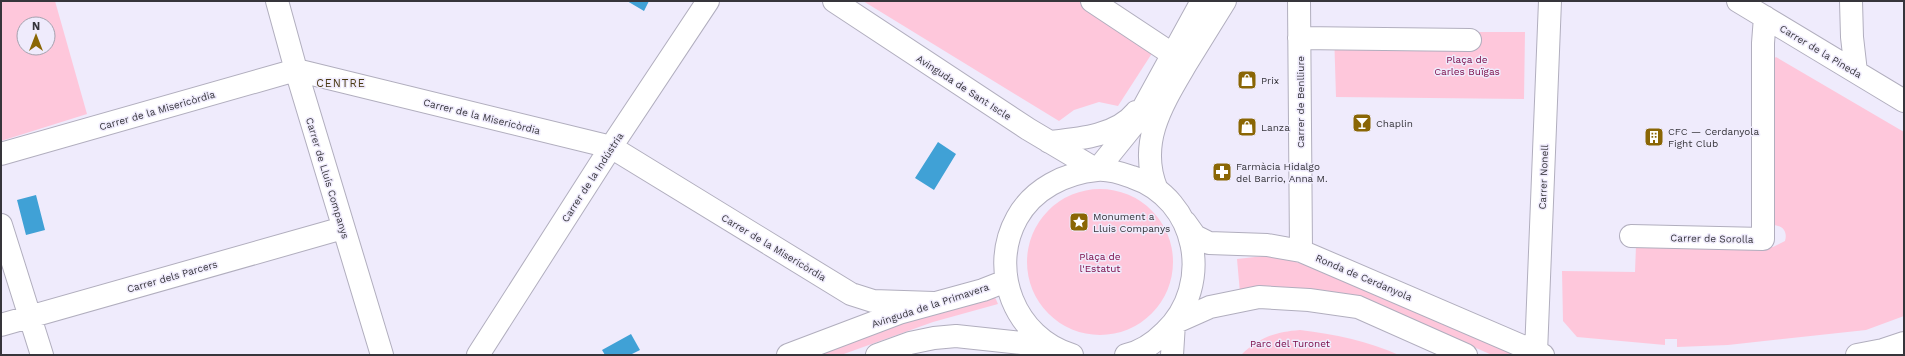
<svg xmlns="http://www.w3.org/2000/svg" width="1905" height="356" font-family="'Work Sans',sans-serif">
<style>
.green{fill:#fec7db;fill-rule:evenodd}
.water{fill:#40a1d6}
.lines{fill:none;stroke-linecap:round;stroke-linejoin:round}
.minor-casing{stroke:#b1aebe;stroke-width:24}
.minor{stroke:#fff;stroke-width:22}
.labels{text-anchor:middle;stroke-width:3;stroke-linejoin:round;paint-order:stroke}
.street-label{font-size:10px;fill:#36353b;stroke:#efebfc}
.park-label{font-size:10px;fill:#780946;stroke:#efebfc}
.poi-label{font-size:10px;fill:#36353b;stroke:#efebfc;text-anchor:start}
.neighbourhood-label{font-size:11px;letter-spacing:1px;fill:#48370f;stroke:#efebfc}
</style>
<rect width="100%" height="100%" fill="#efebfc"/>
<path class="green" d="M 1,1 L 55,1 L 87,114 L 1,141 ZM 24,24 L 48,24 L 48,48 L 24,48 Z
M 863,1 L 1092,1 L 1158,44 L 1118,106 L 1099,102 L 1074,110 L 1059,121 Z
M 1334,32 L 1525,32 L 1524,99 L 1336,97 Z
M 1776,57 L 1904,132 L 1904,316 L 1866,330 L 1728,345 L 1677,347 L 1677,339 L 1665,339 L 1665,345 L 1577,337 L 1563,321 L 1562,271 L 1635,272 L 1636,246 L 1773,247 L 1785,241 C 1788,231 1782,225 1772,225 L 1772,60 Z
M1027 262a73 73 0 1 1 146 0a73 73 0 1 1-146 0Z
M 1264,256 L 1290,260 L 1329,273 L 1524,355 L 1492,355 L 1392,311 L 1240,293 L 1237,259 Z
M 994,295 L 998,304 L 933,322 L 841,355 L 811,355 L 899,323 Z
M 1300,330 C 1335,334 1367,341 1399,355 L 1241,355 C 1260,337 1275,332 1300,330 Z"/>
<path class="water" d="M 627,1 L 649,1 L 644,11 Z
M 938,142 L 956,154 L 934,190 L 915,178 Z
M 36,195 L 45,230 L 26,235 L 17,200 Z
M 631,334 L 640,350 L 630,355 L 605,355 L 602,350 Z"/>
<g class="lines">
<g class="minor-casing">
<path id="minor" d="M 277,1 L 296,70 L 382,355
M 834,1 L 1028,129 L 1097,170
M 1092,1 L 1172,54
M 1299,1 L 1301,251
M 1738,1 L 1904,101
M 1851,1 L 1852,37 L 1856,72
M 1299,38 L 1470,40
M 1049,142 C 1078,139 1117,136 1136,112
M 1,154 L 296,70 L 611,147 L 851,294 L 873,301 L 934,303
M 1097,170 L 1135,123 L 1202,1
M 1157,190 C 1137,143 1163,103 1186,64 C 1199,43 1212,22 1225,1
M 1185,222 L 1195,236 L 1209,243 L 1267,245 L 1301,251 L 1543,355
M 1,225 L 42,355
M 1631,236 L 1763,239 L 1763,43 L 1765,17
M 1174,323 L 1210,307 L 1259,297 L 1309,300 L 1358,307 L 1466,355
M 1,325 L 343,228
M 1536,353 L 1550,1
M 478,355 L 611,147 L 708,1
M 788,355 L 899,313 L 983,290 L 1006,281
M 877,355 L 910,343 L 934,338 L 956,336 L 1050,346
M 1072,355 C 1015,338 988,270 1017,218 C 1033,189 1065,173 1097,170 C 1109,169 1121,173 1132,177 C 1198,199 1214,285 1165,332 C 1154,343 1141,352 1126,355
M 1172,355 L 1174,323
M 1857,355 L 1883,350 L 1904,343"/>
</g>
<use href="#minor" class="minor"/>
</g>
<defs>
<g id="shop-square" transform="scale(1)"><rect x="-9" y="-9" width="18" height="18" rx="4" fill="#8a6605" stroke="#efebfc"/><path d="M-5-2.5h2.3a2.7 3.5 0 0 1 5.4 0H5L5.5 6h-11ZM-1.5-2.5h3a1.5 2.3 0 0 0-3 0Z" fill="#fff"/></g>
<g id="bar-square" transform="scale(1)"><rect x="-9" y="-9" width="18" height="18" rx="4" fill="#8a6605" stroke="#efebfc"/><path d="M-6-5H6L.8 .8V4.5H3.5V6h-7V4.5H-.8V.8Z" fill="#fff"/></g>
<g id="building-square" transform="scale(1)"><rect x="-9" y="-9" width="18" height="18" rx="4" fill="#8a6605" stroke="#efebfc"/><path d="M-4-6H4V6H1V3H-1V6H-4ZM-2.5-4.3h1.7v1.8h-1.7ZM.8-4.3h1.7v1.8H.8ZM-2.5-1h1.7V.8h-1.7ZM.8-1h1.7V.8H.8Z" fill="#fff"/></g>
<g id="pharmacy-square" transform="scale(1)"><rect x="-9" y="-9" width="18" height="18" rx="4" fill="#8a6605" stroke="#efebfc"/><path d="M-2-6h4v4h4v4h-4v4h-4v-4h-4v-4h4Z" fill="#fff"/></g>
<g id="sight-square" transform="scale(1)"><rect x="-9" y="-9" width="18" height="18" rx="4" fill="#8a6605" stroke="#efebfc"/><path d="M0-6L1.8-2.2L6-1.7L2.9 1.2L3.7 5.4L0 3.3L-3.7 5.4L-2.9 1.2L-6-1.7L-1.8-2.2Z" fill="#fff"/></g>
</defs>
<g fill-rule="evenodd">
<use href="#shop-square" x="1247" y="80"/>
<use href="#bar-square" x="1362" y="123"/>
<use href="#shop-square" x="1247" y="127"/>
<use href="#building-square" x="1654" y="137"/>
<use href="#pharmacy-square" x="1222" y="172"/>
<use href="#sight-square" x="1079" y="222"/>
</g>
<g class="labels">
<g class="street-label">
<text transform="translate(1821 51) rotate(31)" y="4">Carrer de la Pineda</text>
<text transform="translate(964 87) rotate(33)" y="4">Avinguda de Sant Iscle</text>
<text transform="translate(1300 102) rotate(-90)" y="4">Carrer de Benlliure</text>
<text transform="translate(157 110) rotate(-16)" y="4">Carrer de la Misericòrdia</text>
<text transform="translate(482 116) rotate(14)" y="4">Carrer de la Misericòrdia</text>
<text transform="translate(592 177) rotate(-57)" y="4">Carrer de la Indústria</text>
<text transform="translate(1543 177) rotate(-88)" y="4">Carrer Nonell</text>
<text transform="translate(328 178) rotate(73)" y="4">Carrer de Lluís Companys</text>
<text transform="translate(1712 238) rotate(1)" y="4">Carrer de Sorolla</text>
<text transform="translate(774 247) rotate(31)" y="4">Carrer de la Misericòrdia</text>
<text transform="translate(172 276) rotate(-16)" y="4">Carrer dels Parcers</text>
<text transform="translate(1364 277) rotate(23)" y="4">Ronda de Cerdanyola</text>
<text transform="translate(930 305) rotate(-18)" y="4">Avinguda de la Primavera</text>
</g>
<g class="park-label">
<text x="1467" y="63">Plaça de<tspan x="1467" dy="12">Carles Buïgas</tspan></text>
<text x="1100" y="260">Plaça de<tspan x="1100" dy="12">l'Estatut</tspan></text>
<text x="1290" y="347">Parc del Turonet</text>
</g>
<g class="poi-label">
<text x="1261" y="84">Prix</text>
<text x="1376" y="127">Chaplin</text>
<text x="1261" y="131">Lanza</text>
<text x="1668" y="135">CFC — Cerdanyola<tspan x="1668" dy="12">Fight Club</tspan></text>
<text x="1236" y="170">Farmàcia Hidalgo<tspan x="1236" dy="12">del Barrio, Anna M.</tspan></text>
<text x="1093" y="220">Monument a<tspan x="1093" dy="12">Lluis Companys</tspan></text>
</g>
<g class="neighbourhood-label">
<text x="341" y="87">CENTRE</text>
</g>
</g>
<rect width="1905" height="356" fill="none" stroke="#36353b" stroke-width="4"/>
<g transform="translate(36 36)"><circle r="19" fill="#efebfc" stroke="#a5a2af"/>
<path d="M0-3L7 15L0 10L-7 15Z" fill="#8a6605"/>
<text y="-6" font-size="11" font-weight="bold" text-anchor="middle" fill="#36353b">N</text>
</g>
</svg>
